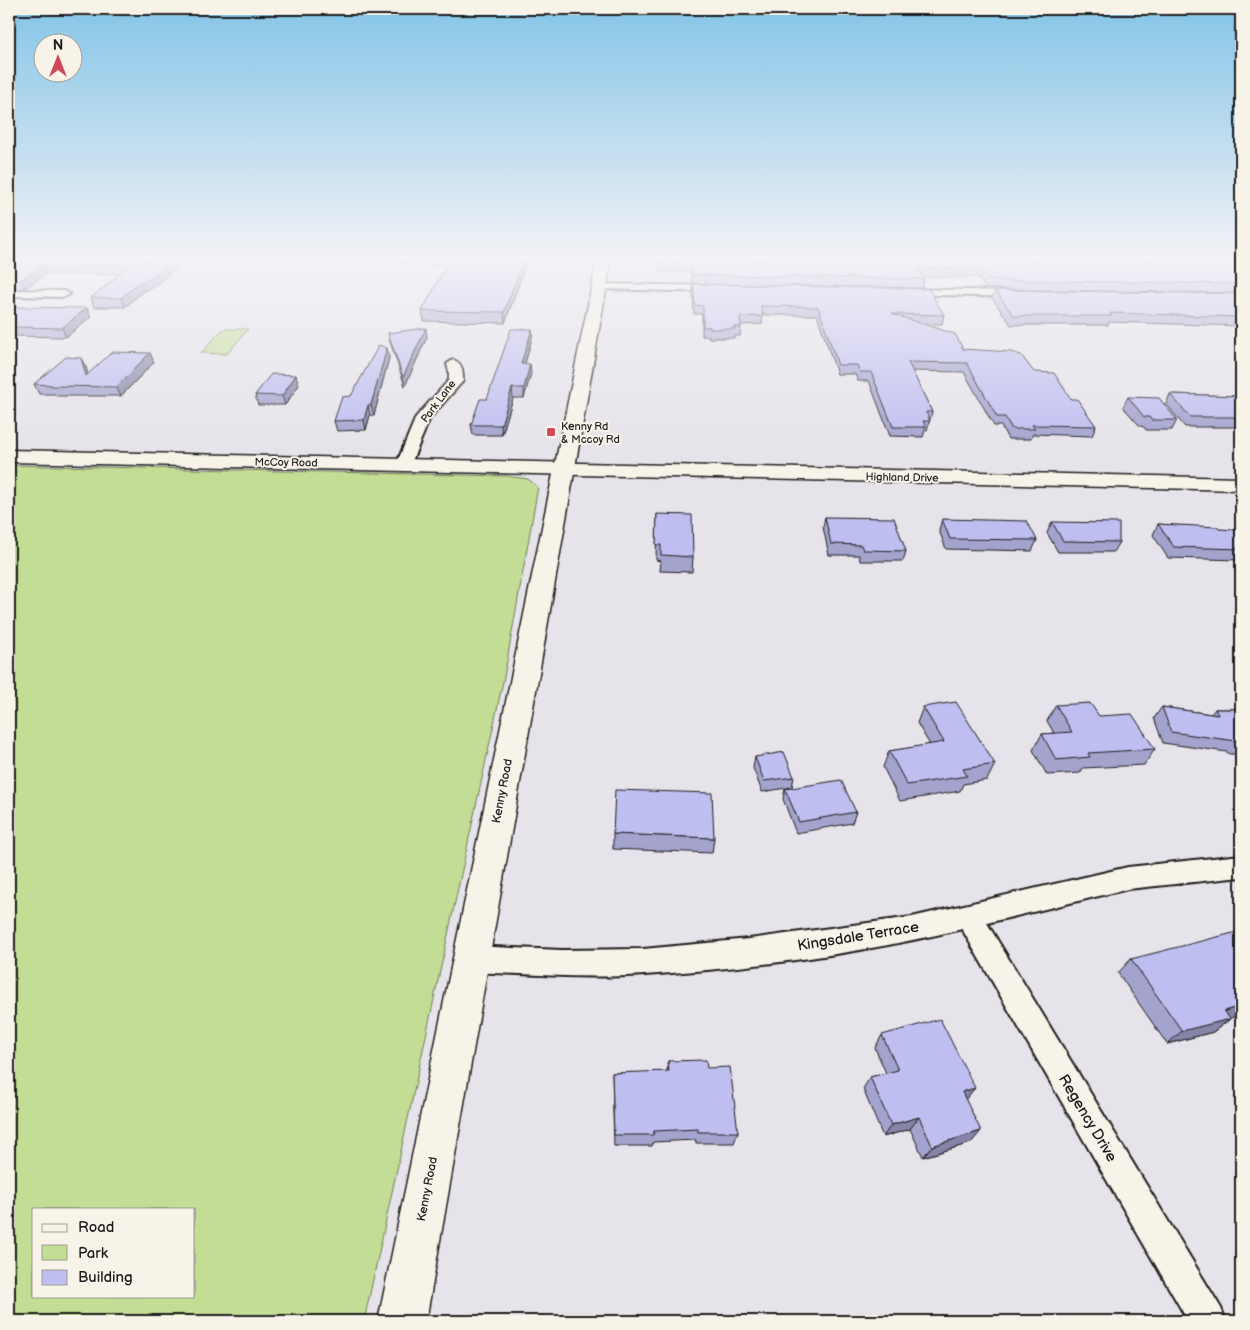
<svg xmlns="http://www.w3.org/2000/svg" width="1250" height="1330" font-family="'Balsamiq Sans',sans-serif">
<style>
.green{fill:#c3dd94;stroke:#707c58;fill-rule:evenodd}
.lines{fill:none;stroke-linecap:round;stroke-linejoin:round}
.street-casing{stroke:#1c1c1c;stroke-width:4}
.secondary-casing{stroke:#1c1c1c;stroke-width:3}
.primary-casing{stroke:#1c1c1c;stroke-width:3}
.street{fill:#f7f3e8;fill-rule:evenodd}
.secondary{fill:#f7f3e8;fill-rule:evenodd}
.primary{fill:#f7f3e8;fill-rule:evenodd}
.wall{fill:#a4a3ce;stroke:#1c1c1c}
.shaded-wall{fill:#8685a8;stroke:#1c1c1c}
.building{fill:#bfbef0;stroke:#1c1c1c}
.poi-dot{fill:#d1495b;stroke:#f7f3e8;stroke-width:2}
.labels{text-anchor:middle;stroke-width:4;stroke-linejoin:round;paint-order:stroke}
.far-street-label{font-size:11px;fill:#1c1c1c;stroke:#f7f3e8}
.far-poi-label{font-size:11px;fill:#1c1c1c;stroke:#f7f3e8;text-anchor:start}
.street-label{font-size:12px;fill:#1c1c1c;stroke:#f7f3e8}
.near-street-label{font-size:15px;fill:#1c1c1c;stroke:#f7f3e8}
</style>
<rect width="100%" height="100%" fill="#e6e3ea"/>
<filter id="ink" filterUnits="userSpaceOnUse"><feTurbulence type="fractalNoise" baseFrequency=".02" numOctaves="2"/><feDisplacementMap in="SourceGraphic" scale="10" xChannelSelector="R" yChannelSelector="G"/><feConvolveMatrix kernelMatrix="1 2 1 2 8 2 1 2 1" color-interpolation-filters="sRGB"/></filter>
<g filter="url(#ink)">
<path class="green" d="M 223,329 L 248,329 L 227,354 L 201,353 Z
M 9,465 L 507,476 L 528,479 L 538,487 L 504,677 L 364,1321 L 9,1321 ZM 34,1209 L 194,1209 L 194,1296 L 34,1296 Z"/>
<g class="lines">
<g class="street-casing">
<path id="street" d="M 599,284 L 719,286 L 725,289 L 719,292 L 595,289 L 593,287 Z
M 903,289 L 1019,291 L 1025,294 L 1019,297 L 899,294 L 897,292 L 899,290 Z
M 9,290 L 64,291 L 70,294 L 64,297 L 9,296 Z
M 453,360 C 463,363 463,373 463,381 L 430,418 L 409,468 L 399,468 L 396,465 L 416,417 L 449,380 L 449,371 L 447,364 Z
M 1241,855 L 1241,877 L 1128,889 L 987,923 L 1221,1308 L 1226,1321 L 1188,1321 L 962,929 C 859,954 750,968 644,975 C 586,979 528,974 470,972 L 460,968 L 457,959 L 460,950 L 470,946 L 562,950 L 643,949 L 749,939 L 912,917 L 1128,867 Z"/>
</g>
<g class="secondary-casing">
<path id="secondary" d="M 9,450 L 1241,478 L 1241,490 L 9,462 Z"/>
</g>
<g class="primary-casing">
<path id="primary" d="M 597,261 L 611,261 L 426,1321 L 378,1321 Z"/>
</g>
<use href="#street" class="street"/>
<use href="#secondary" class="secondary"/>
<use href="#primary" class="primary"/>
</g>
<path class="wall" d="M 9,261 L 183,261 L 152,288 L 142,292 L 125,307 L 94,307 L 91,298 L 120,274 L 46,274 L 25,288 L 9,289 Z
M 294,261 L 527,261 L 505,323 L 424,321 L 422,311 L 446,266 L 363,261 Z
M 657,261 L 1241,261 L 1241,294 L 1241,293 L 986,289 L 978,277 L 922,277 L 924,279 L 922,288 L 692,284 L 691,272 L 659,271 L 660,261 Z
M 693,284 L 944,315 L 942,324 L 921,324 L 963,349 L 1034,372 L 1071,399 L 1096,426 L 1092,436 L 1033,434 L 1031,439 L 1008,439 L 1001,426 L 994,426 L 964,372 L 912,371 L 932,412 L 927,430 L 925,430 L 923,437 L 890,436 L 869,381 L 858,381 L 855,374 L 837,374 L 817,315 L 763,315 L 762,324 L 741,325 L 740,336 L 734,336 L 734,338 L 709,338 L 709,336 L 702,336 L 702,314 L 694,314 L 693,293 Z
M 995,290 L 1241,294 L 1241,326 L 1109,322 L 1108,325 L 1011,325 L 992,298 Z
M 9,313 L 91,317 L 66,337 L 9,336 Z
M 532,329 L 532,338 L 525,364 L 531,373 L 524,398 L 513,398 L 502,435 L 473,435 L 471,425 Z
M 388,333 L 427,337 L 405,386 L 390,342 Z
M 387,348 L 389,358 L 374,415 L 370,415 L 366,430 L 337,431 L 334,421 Z
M 154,362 L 121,396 L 56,396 L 55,394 L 39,394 L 34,384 L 86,367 L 88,375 Z
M 299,385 L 285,405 L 258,405 L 255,395 Z
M 1170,394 L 1241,396 L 1241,427 L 1185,427 L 1166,404 Z
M 1128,397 L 1177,420 L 1172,430 L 1146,430 L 1144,427 L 1140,426 L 1123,407 Z
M 657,514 L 693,557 L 692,572 L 660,571 L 661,561 L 656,560 Z
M 825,517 L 906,551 L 903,561 L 860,561 L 859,555 L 829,555 L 823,527 Z
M 942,519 L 1037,540 L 1032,551 L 946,549 L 939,530 Z
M 1052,522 L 1119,542 L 1113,552 L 1058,552 L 1047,533 Z
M 1158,524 L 1219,529 L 1241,538 L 1241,560 L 1168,558 L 1153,535 Z
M 1056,705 L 1099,716 L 1155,749 L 1144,765 L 1083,768 L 1080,773 L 1047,775 L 1033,750 L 1042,734 L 1054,733 L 1047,721 Z
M 923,707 L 995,764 L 987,780 L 963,784 L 960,791 L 900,801 L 883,767 L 889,751 L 930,745 L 917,723 Z
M 1162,707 L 1211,714 L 1215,709 L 1241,709 L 1241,754 L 1229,754 L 1227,752 L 1163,743 L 1154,718 Z
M 755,757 L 794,777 L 792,787 L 762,792 L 753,768 Z
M 785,789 L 856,812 L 852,823 L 796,833 L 783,799 Z
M 613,834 L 714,838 L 712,853 L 613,849 Z
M 1131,959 L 1229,1018 L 1230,1019 L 1213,1032 L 1167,1044 L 1118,973 Z
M 882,1035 L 966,1100 L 971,1143 L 923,1157 L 910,1129 L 883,1137 L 863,1089 L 870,1077 L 886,1073 L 875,1048 Z
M 668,1061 L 707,1068 L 738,1132 L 734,1143 L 696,1143 L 696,1140 L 653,1142 L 652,1146 L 614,1146 L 612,1073 L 667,1072 Z"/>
<path class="shaded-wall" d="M 171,261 L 183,261 L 152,288 L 142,292 L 125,307 L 121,298 L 138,283 Z
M 523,261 L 527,261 L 505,323 L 504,312 Z
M 42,265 L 46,274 L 25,288 L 21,280 Z
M 9,291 L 12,298 L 9,300 Z
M 87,308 L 91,317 L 66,337 L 62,328 Z
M 426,328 L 427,337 L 405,386 L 403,377 Z
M 532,329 L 532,338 L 522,373 L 521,364 Z
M 387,348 L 389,358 L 374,415 L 371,405 Z
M 150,353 L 154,362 L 121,396 L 116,387 Z
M 81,358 L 86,367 L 91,386 L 86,376 Z
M 530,364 L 531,373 L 524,398 L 524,388 Z
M 296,375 L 299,385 L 285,405 L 282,396 Z
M 512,388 L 513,398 L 502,435 L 501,425 Z
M 368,405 L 370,415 L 366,430 L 364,420 Z
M 1241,1006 L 1241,1015 L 1217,1022 L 1230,1019 L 1213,1032 L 1167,1044 L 1182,1031 L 1224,1011 Z
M 975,1088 L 965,1100 L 962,1092 Z
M 919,1117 L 910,1129 L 883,1137 L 891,1125 Z
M 981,1131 L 971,1143 L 923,1157 L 932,1146 Z"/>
<path class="building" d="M 9,261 L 171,261 L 149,279 L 138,283 L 121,298 L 91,298 L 130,266 L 42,265 L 21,280 L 9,280 Z
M 449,261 L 523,261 L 504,312 L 422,311 Z
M 660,261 L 1241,261 L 1241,284 L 988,280 L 980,268 L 918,268 L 924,279 L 692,275 L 691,264 L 660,263 Z
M 693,284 L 929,289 L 944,315 L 892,314 L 955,334 L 963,349 L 1011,352 L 1021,355 L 1034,372 L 1054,373 L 1071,399 L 1077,399 L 1096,426 L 1032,425 L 1035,429 L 1012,429 L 1005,417 L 997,417 L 967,363 L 908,362 L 932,412 L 926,412 L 930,421 L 923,421 L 926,427 L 893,427 L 871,372 L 860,372 L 857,365 L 838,365 L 818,307 L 761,306 L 763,316 L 740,317 L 741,327 L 734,327 L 735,329 L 710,329 L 710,327 L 703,327 L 703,306 L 695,305 Z
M 995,290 L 1241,294 L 1241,317 L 1110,313 L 1112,316 L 1014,316 Z
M 16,307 L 87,308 L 62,328 L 9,327 L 9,313 Z
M 426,328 L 403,377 L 388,333 Z
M 511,329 L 532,329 L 521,364 L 530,364 L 524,388 L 512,388 L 501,425 L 471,425 L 480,399 L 487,399 Z
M 379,345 L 387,348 L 371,405 L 368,405 L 364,420 L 334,421 L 342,397 L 351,396 Z
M 112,352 L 150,353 L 116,387 L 51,386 L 52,385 L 34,384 L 66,357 L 81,358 L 86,376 Z
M 271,374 L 296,375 L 282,396 L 255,395 Z
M 1170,394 L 1241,396 L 1241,417 L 1190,417 Z
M 1128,397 L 1159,398 L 1177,420 L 1151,420 L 1149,417 L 1144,417 Z
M 657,514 L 692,515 L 693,557 L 661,555 L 661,545 L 656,545 Z
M 825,517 L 894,518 L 906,551 L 863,550 L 861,545 L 831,544 Z
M 942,519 L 1027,521 L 1037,540 L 950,539 Z
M 1052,522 L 1119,523 L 1119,542 L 1063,541 Z
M 1158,524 L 1217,527 L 1219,529 L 1235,530 L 1241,538 L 1241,549 L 1174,547 Z
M 956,702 L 995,764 L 963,769 L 967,776 L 907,785 L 889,751 L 944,742 L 923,707 Z
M 1090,703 L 1099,716 L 1132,714 L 1155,749 L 1088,753 L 1090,757 L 1056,760 L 1042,734 L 1072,732 L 1056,705 Z
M 1162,707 L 1218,715 L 1215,709 L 1241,709 L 1241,743 L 1238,743 L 1236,741 L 1171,732 Z
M 784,752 L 794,777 L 764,781 L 755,757 Z
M 841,780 L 856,812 L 799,822 L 785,789 Z
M 615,790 L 712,793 L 714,838 L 613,834 Z
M 1237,932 L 1241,937 L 1241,1006 L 1224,1011 L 1230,1019 L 1182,1031 L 1131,959 Z
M 940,1019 L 975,1088 L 962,1092 L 981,1131 L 932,1146 L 919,1117 L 891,1125 L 870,1077 L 898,1070 L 882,1035 Z
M 706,1060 L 707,1068 L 730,1067 L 738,1132 L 698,1132 L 698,1129 L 654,1131 L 653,1135 L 614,1135 L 612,1073 L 669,1071 L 668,1061 Z"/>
</g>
<linearGradient id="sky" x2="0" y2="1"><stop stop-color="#83c4e7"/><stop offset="0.58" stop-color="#f4f2f6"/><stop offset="1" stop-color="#f4f2f6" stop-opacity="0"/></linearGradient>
<rect width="1250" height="447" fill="url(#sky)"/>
<rect class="poi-dot" x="546" y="427" width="10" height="10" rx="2.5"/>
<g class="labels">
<g class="far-street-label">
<text transform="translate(438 401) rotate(-53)" y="4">Park Lane</text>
<text transform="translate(286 462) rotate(1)" y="4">McCoy Road</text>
<text transform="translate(902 477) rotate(1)" y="4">Highland Drive</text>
</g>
<g class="far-poi-label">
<text x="561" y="430">Kenny Rd<tspan x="561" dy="13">&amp; Mccoy Rd</tspan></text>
</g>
<g class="street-label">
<text transform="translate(502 791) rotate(-79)" y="4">Kenny Road</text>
<text transform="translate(427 1189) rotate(-79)" y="4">Kenny Road</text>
</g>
<g class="near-street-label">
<text transform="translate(858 936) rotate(-9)" y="5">Kingsdale Terrace</text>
<text transform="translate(1088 1118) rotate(59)" y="5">Regency Drive</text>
</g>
</g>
<rect width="1250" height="1330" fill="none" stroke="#f7f3e8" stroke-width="30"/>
<rect x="15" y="15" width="1220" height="1300" fill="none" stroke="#1c1c1c" stroke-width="2" filter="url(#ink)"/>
<rect x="32" y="1208" width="162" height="90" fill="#f7f3e8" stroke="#9f9d96"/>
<rect x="42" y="1224" width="25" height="8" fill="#f7f3e8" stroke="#9f9d96"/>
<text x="78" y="1232" font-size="15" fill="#1c1c1c">Road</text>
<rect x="42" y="1245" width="25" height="15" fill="#c3dd94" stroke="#9f9d96"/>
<text x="78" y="1258" font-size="15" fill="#1c1c1c">Park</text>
<rect x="42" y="1270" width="25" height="15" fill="#bfbef0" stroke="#9f9d96"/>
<text x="78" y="1282" font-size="15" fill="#1c1c1c">Building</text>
<g transform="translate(58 58)"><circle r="24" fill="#f7f3e8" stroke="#9f9d96"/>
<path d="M0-4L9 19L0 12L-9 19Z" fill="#d1495b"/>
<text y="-8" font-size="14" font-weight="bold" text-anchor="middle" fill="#1c1c1c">N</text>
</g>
</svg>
